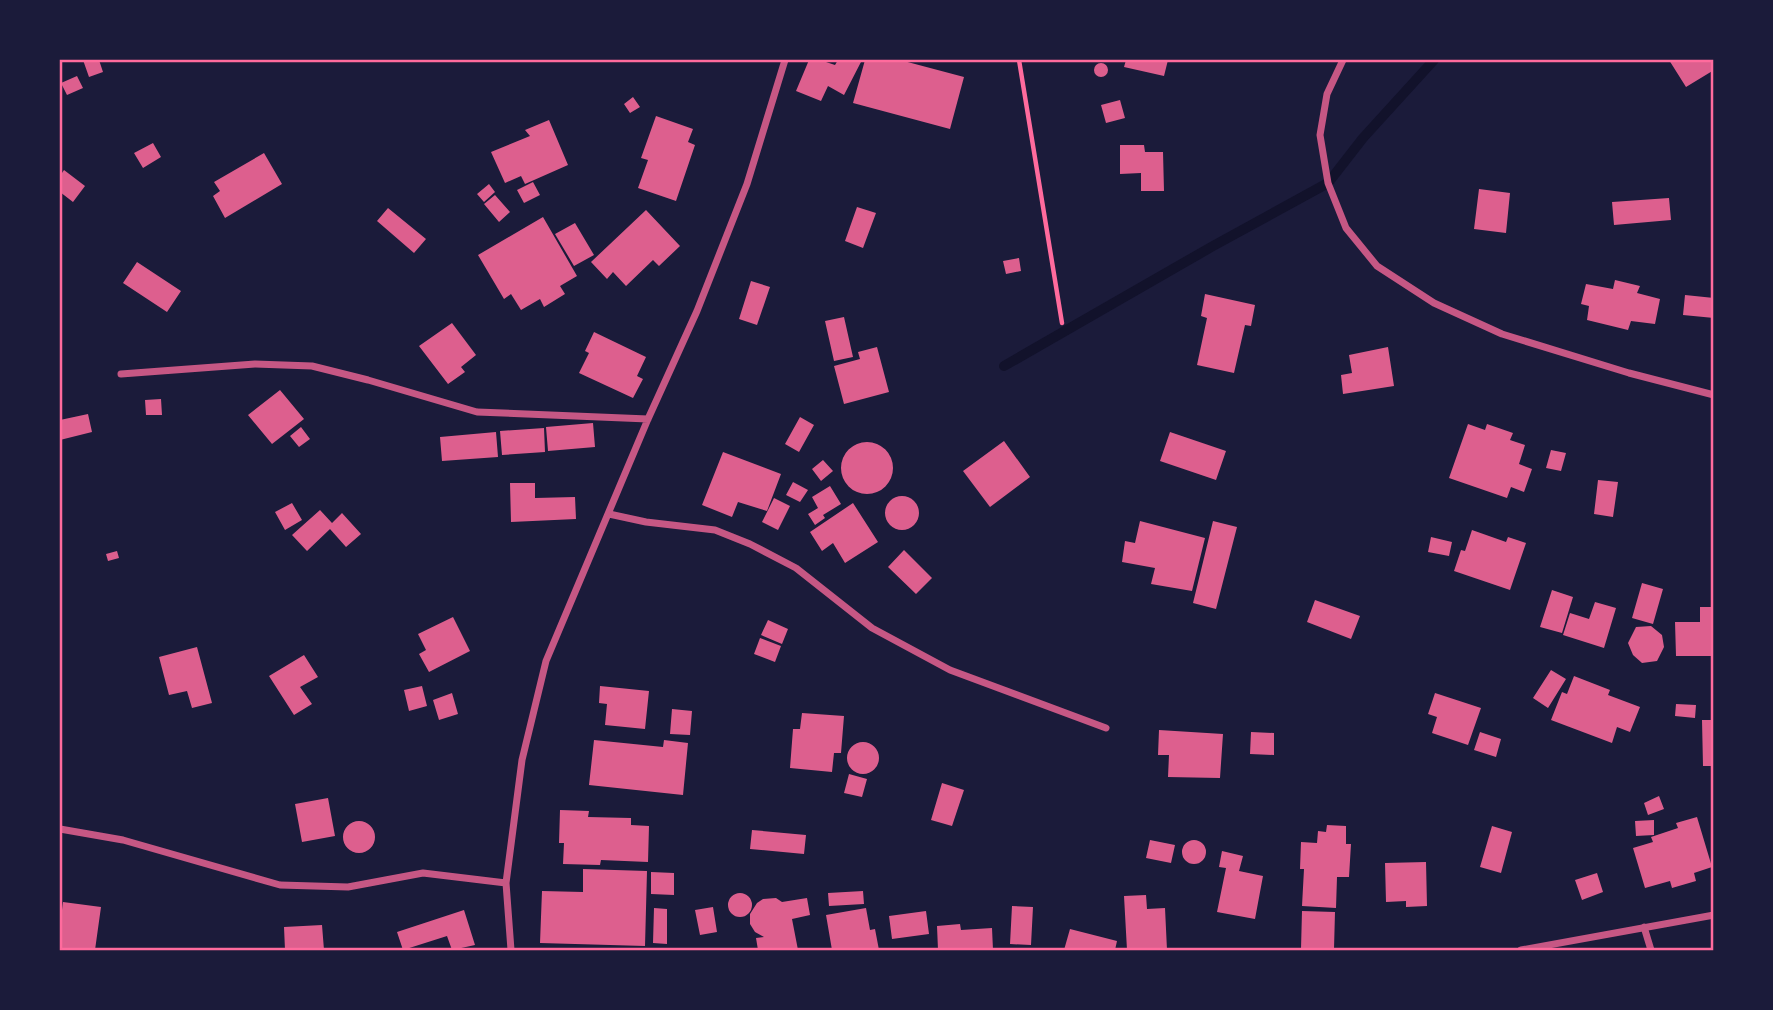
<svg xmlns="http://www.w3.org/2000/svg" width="1773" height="1010" font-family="'Crimson Pro',serif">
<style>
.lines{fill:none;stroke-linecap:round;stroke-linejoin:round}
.stream{stroke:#12122b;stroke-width:10}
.building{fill:#dd5f8e}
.path{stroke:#ff6b9d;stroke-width:4.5}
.minor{stroke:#c65784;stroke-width:7}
.neatline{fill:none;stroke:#ff6b9d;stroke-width:2.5}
</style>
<rect width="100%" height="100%" fill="#1b1b3a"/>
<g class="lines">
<path class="stream" d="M 1004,366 L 1213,246 L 1328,183 L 1363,138 L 1434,60"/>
</g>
<path class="building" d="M 83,60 L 99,60 L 103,72 L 89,77 Z
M 809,60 L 820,60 L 835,65 L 838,60 L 862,60 L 844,95 L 828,86 L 821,101 L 796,91 Z
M 865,60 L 900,60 L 964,77 L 950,129 L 853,103 Z
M 1126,60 L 1168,60 L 1164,76 L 1124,67 Z
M 1669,60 L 1714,60 L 1714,70 L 1686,87 Z
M1094 70a7 7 0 1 1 14 0a7 7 0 1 1-14 0Z
M 77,76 L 83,88 L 67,95 L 61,83 Z
M 633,97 L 640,107 L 630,113 L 624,104 Z
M 1120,100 L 1125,118 L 1106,123 L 1101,105 Z
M 656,116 L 693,129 L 688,142 L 695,145 L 676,201 L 638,188 L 648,160 L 641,158 Z
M 549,120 L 568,165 L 525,184 L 521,176 L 505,183 L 491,152 L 530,136 L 525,130 Z
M 153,143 L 161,157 L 143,168 L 134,153 Z
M 1120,145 L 1144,145 L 1145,152 L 1163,152 L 1164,191 L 1141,191 L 1141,173 L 1120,174 Z
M 264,153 L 282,184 L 225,218 L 213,196 L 220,191 L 214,182 Z
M 64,170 L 85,186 L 73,202 L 60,192 L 60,176 Z
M 533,182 L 540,195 L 524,203 L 517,190 Z
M 489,184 L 495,192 L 484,202 L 477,194 Z
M 1479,189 L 1510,193 L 1506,233 L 1474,229 Z
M 495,195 L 510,212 L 499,222 L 484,204 Z
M 1669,198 L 1671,220 L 1614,225 L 1612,202 Z
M 857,207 L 876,213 L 863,248 L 845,241 Z
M 388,208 L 426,239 L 414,253 L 377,221 Z
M 646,210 L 680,246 L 659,266 L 653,260 L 626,286 L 613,272 L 607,279 L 591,262 Z
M 543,217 L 577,276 L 560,286 L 565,294 L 544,307 L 540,299 L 521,310 L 511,294 L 504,299 L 478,255 Z
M 575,223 L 594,255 L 574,266 L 555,234 Z
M 1019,258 L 1021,271 L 1006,274 L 1003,261 Z
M 137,262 L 181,291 L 167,312 L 123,283 Z
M 1615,280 L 1640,286 L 1637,293 L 1660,299 L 1655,324 L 1631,321 L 1628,330 L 1587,320 L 1589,306 L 1581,304 L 1586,284 L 1613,289 Z
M 751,281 L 770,287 L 757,325 L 739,319 Z
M 1205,294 L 1255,305 L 1251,326 L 1245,325 L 1234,373 L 1197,365 L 1207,318 L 1201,316 Z
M 1685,295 L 1714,298 L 1714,318 L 1683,315 Z
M 844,317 L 853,357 L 834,361 L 825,321 Z
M 452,323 L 476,355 L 461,367 L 465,372 L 448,384 L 419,346 Z
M 594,332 L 646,357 L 637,376 L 643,379 L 633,398 L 579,373 L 589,353 L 585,351 Z
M 877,347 L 889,392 L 844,404 L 834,366 L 860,359 L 858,352 Z
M 1388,347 L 1394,386 L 1343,394 L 1341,375 L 1352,373 L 1349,355 Z
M 280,390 L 304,419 L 272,444 L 248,415 Z
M 161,399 L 162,415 L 146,415 L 145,400 Z
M 88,414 L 92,432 L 60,440 L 60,420 Z
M 800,417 L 814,425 L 799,452 L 785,444 Z
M 593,423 L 595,447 L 548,451 L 546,427 Z
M 1468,424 L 1485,430 L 1487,424 L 1513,433 L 1510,440 L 1525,445 L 1519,464 L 1532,469 L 1524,492 L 1511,487 L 1507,498 L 1449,478 Z
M 301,427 L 310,439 L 299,447 L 290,436 Z
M 544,428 L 545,452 L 502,455 L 500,431 Z
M 496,432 L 498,457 L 442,461 L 440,437 Z
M 1170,432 L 1226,451 L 1216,480 L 1160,461 Z
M 1004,441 L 1030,477 L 990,507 L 963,471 Z
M841 468a26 26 0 1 1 52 0a26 26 0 1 1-52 0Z
M 1551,450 L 1566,453 L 1561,471 L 1546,468 Z
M 723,452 L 781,474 L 767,511 L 738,502 L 732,517 L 702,505 Z
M 823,460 L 833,471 L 821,481 L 812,469 Z
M 1598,480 L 1618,482 L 1613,517 L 1594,514 Z
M 793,482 L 808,490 L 800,502 L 786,495 Z
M 510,483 L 535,483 L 535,498 L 575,497 L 576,519 L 511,522 Z
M 830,486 L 841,504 L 823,515 L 825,518 L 815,525 L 808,514 L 818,508 L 812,497 Z
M885 513a17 17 0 1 1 34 0a17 17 0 1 1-34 0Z
M 774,498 L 790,506 L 778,530 L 762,522 Z
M 292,503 L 302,520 L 285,530 L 275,512 Z
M 853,503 L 878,542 L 845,563 L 833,543 L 822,551 L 810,532 Z
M 320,510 L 332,523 L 342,513 L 361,534 L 346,547 L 330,529 L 307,551 L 292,535 Z
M 1140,521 L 1205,538 L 1192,591 L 1151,584 L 1155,568 L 1122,562 L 1125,541 L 1135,543 Z
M 1213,521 L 1237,527 L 1216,609 L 1193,603 Z
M 1472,530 L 1506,542 L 1508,537 L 1526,543 L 1510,590 L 1454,571 L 1461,550 L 1465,551 Z
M 1431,537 L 1452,542 L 1449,556 L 1428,552 Z
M 904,550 L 932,578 L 916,594 L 888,567 Z
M 117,551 L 119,558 L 108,561 L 106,554 Z
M 1642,583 L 1663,589 L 1653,624 L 1632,618 Z
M 1552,590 L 1573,597 L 1562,633 L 1540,627 Z
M 1315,600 L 1360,616 L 1351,639 L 1307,622 Z
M 1595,602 L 1616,608 L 1604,648 L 1563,635 L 1570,613 L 1589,619 Z
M 1700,607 L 1714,607 L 1714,656 L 1676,656 L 1675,622 L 1700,622 Z
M 453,617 L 470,651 L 429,672 L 419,654 L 426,650 L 418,634 Z
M 768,620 L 788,629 L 782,644 L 761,635 Z
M 1651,626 L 1662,635 L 1664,647 L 1657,661 L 1642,663 L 1633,655 L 1628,643 L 1636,627 Z
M 760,638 L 781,646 L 775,662 L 754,654 Z
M 197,647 L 212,703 L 192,708 L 187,691 L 169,695 L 159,657 Z
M 304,655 L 318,677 L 300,687 L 312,704 L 294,715 L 269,676 Z
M 1551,670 L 1566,679 L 1548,708 L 1533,698 Z
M 1574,676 L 1610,690 L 1608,695 L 1640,707 L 1630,732 L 1617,727 L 1612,743 L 1551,720 L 1562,692 L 1567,694 Z
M 422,686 L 427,706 L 409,711 L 404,690 Z
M 600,686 L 649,691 L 645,729 L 605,725 L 607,704 L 599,703 Z
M 452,693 L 458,714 L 439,720 L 433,700 Z
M 1435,693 L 1481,708 L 1468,745 L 1432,733 L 1437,717 L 1428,714 Z
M 1676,704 L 1696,705 L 1695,718 L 1675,716 Z
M 672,709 L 692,711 L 690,735 L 670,734 Z
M 802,713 L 844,716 L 841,753 L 834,753 L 832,772 L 790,768 L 793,729 L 800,729 Z
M 1702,720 L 1714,720 L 1714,766 L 1703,766 Z
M 1159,730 L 1223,734 L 1220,778 L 1168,777 L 1169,755 L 1158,755 Z
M 1251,732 L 1274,733 L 1274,755 L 1250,754 Z
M 1480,732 L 1501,739 L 1496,757 L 1474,750 Z
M 594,740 L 663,747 L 664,740 L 688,743 L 683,795 L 589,785 Z
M847 758a16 16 0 1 1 32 0a16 16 0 1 1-32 0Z
M 849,774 L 867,779 L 862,797 L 844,793 Z
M 942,783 L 964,790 L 952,826 L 931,820 Z
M 1659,796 L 1664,809 L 1648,815 L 1644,803 Z
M 328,798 L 335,836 L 302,842 L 295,804 Z
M 560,810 L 589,811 L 588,817 L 631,818 L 631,825 L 649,826 L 648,862 L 601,860 L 600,865 L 563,864 L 564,843 L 559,843 Z
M 1697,817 L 1712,867 L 1694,873 L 1696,881 L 1672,888 L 1670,881 L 1645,888 L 1633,848 L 1653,842 L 1651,837 L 1678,828 L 1676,823 Z
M 1654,820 L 1654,835 L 1636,836 L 1635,821 Z
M343 837a16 16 0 1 1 32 0a16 16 0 1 1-32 0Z
M 1327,825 L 1346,826 L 1346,844 L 1351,844 L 1349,877 L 1337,877 L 1336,908 L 1302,906 L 1304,869 L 1300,869 L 1301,842 L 1317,843 L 1318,831 L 1326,832 Z
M 1492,826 L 1512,832 L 1501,873 L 1480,867 Z
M 752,830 L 806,835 L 804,854 L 750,849 Z
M 1150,840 L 1175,845 L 1171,863 L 1146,858 Z
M1182 852a12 12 0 1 1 24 0a12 12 0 1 1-24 0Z
M 1222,851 L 1243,856 L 1239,871 L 1263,876 L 1255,919 L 1217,912 L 1226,868 L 1219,867 Z
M 1426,862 L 1427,906 L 1406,907 L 1406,901 L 1386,902 L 1385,863 Z
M 583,869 L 647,871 L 645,946 L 540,943 L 542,891 L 583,892 Z
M 651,872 L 674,873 L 674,895 L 651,894 Z
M 1597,873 L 1603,892 L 1582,900 L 1575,880 Z
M 863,891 L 864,904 L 829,906 L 828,893 Z
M728 905a12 12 0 1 1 24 0a12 12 0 1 1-24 0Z
M 1146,895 L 1147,909 L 1165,908 L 1167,950 L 1127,950 L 1124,896 Z
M 776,898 L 782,902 L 807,898 L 810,915 L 792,919 L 798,950 L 758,950 L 756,938 L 764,937 L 755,932 L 750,924 L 750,914 L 757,903 L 763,899 Z
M 63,902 L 101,907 L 95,950 L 60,950 L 60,909 L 62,910 Z
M 1012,906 L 1033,907 L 1031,945 L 1010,944 Z
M 713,907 L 717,932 L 700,935 L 695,910 Z
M 654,908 L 667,909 L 667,944 L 653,943 Z
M 866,908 L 870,930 L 875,929 L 879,950 L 832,950 L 826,915 Z
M 464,910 L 475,945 L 452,950 L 447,936 L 403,950 L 397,932 Z
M 926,911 L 929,934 L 892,939 L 889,916 Z
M 1302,911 L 1335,912 L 1334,949 L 1301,949 Z
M 960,924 L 961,930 L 992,928 L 993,950 L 938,950 L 937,926 Z
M 322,925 L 324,950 L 285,950 L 284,927 Z
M 1070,929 L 1117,941 L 1115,950 L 1064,950 Z"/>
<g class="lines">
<path class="path" d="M 1019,60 L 1062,323"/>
<path class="minor" d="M 1343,60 L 1327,94 L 1320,135 L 1328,183 L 1346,228 L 1377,266 L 1434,303 L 1502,334 L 1629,373 L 1714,395
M 121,374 L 255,364 L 312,366 L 368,380 L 477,412 L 648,419
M 609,514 L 646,522 L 715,530 L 750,544 L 796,568 L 872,628 L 950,670 L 1106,728
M 60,829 L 123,840 L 280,885 L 348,887 L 423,873 L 506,883
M 1644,927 L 1651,950
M 511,950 L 506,883 L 522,760 L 546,661 L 648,419 L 697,311 L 747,184 L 785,60
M 1521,950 L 1714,915"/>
</g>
<rect width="1773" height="1010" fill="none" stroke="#1b1b3a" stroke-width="122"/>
<rect x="61" y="61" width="1651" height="888" class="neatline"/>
</svg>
